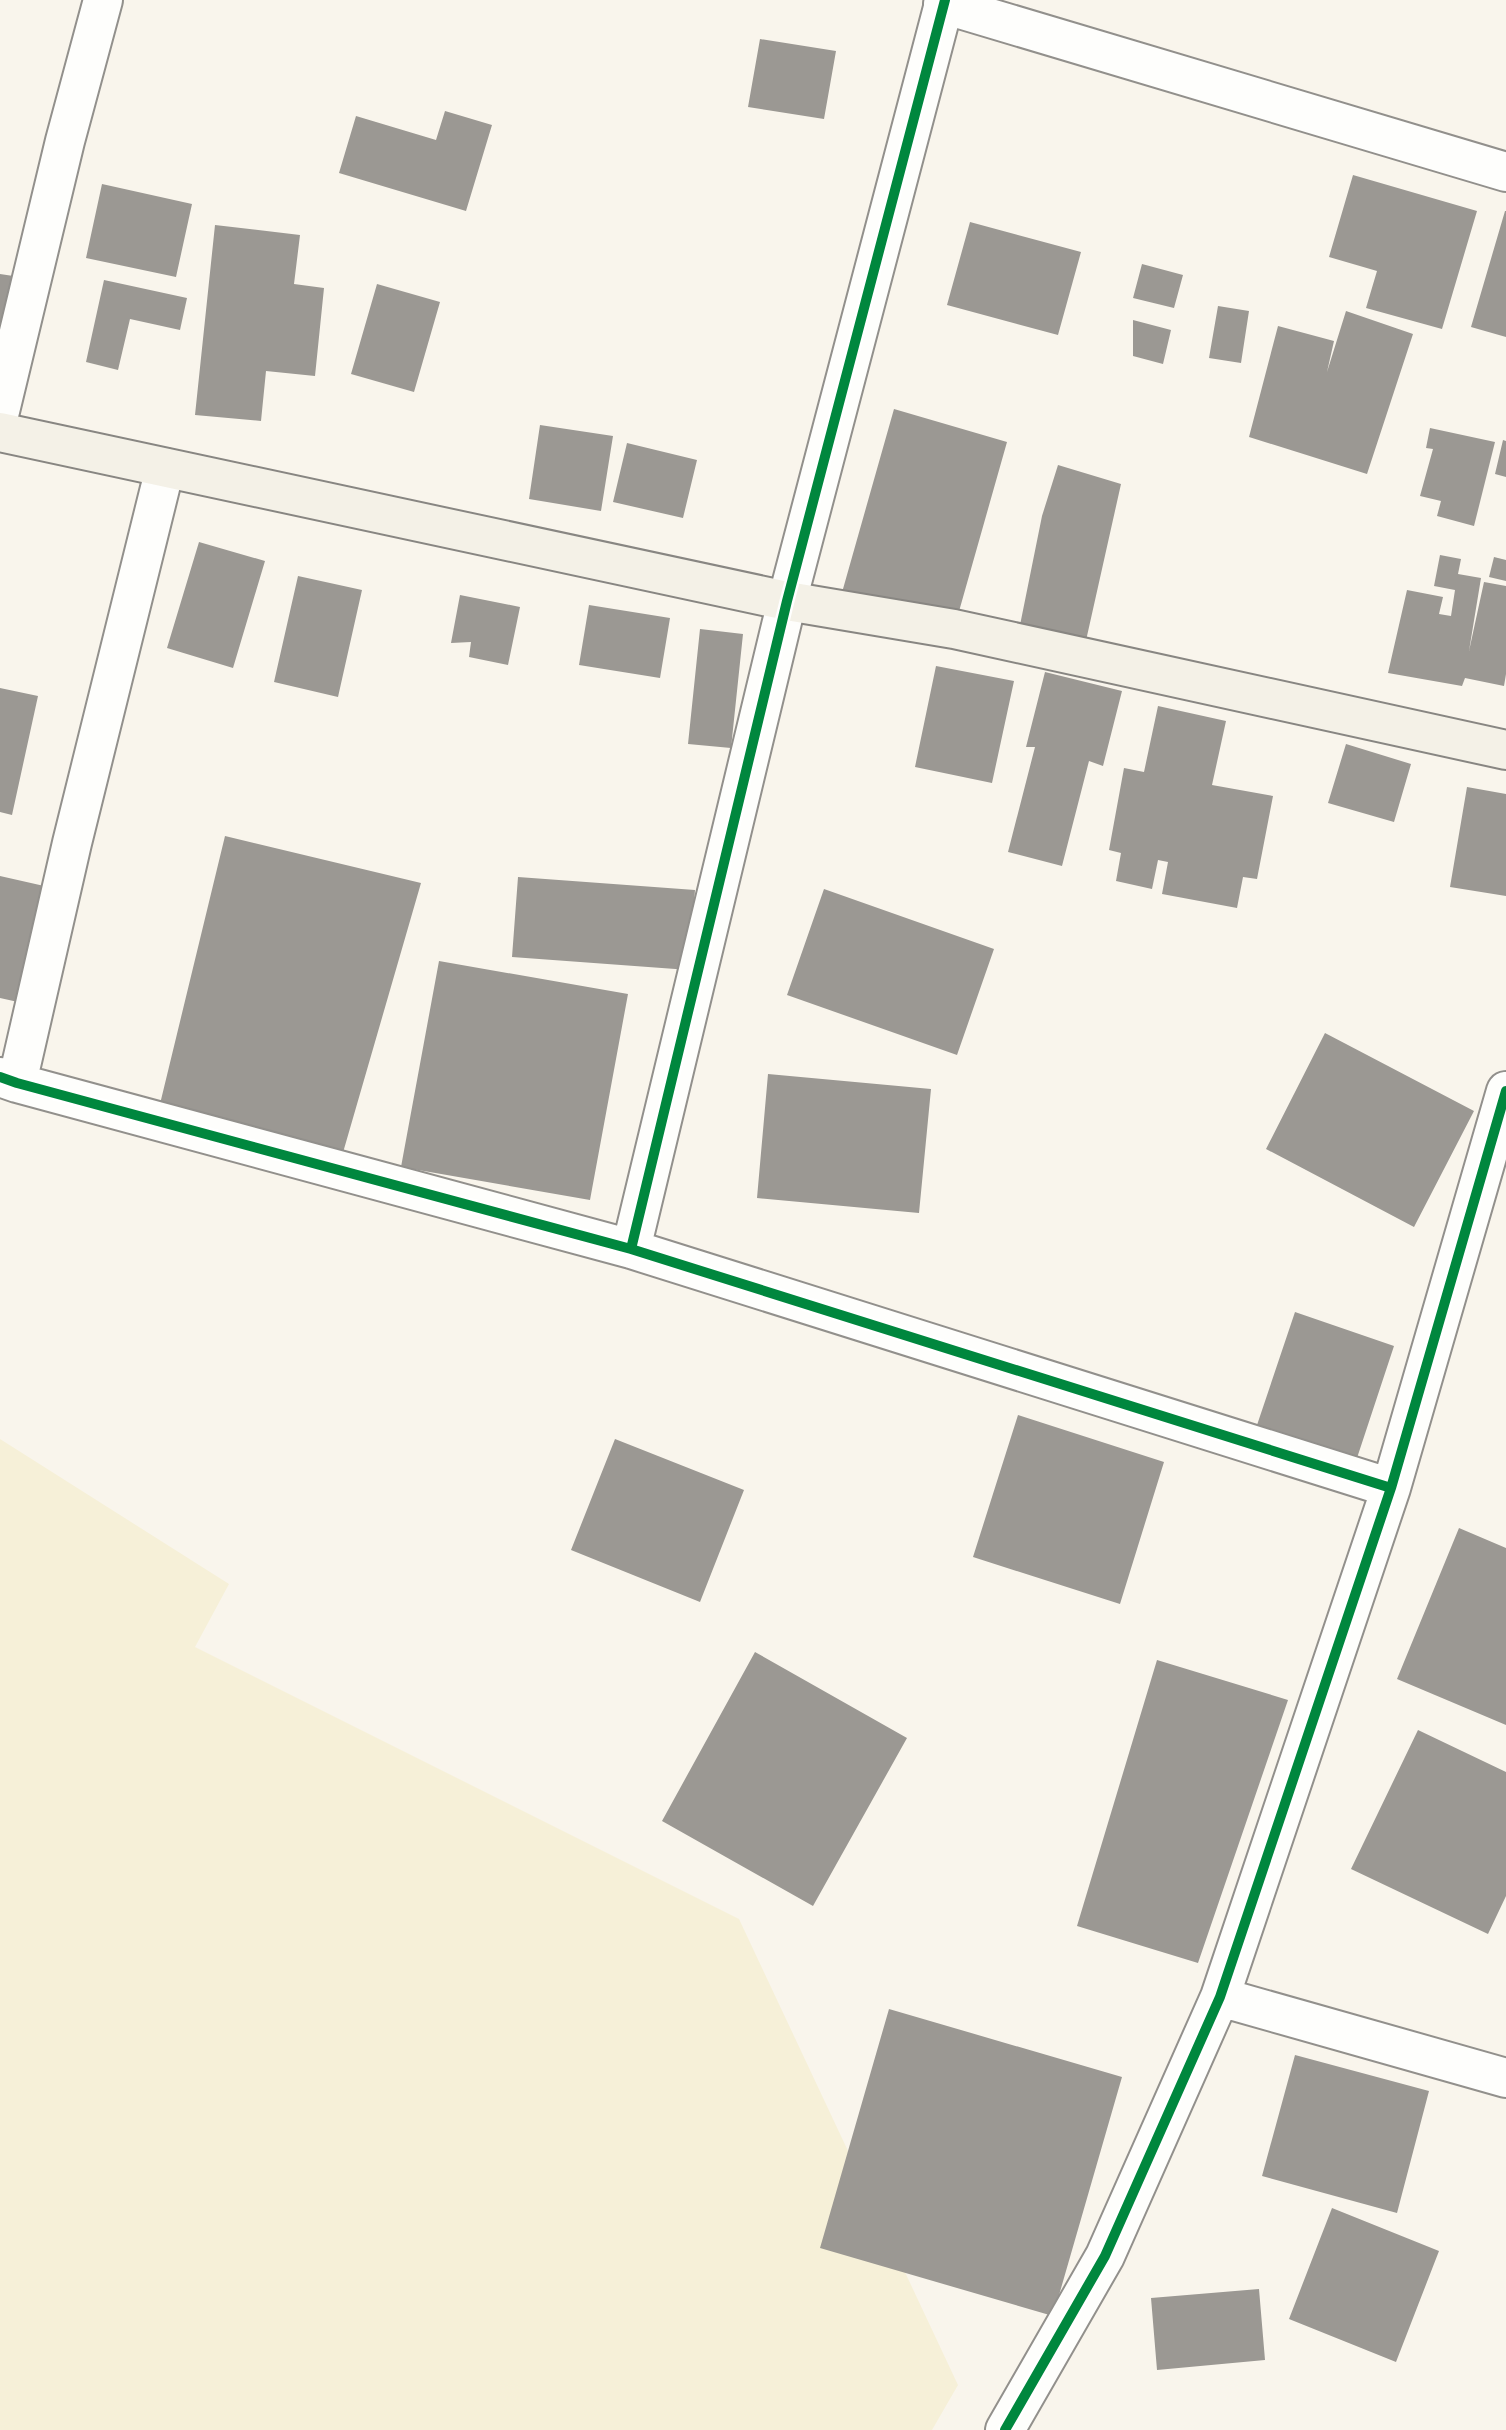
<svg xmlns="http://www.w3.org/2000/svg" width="1506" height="2430" font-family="Georgia,serif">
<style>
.farmland{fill:#f6f0d8}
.building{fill:#9b9893}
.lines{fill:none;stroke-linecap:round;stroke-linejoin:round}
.street-casing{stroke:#92908c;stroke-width:42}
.secondary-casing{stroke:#888682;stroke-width:42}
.street{stroke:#fefefc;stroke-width:38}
.secondary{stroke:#f4f1e7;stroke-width:38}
.cycleway-casing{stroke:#fff;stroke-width:15}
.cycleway{stroke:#00873e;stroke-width:10}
</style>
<rect width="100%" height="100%" fill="#f9f5ec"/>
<path class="farmland" d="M 0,1439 L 229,1584 L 195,1647 L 739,1919 L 958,2385 L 932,2430 L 0,2430 Z"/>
<path class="building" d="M 760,39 L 836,51 L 824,119 L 748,107 Z
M 445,111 L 492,125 L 466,211 L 339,173 L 356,116 L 436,140 Z
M 1353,175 L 1477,211 L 1442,329 L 1366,308 L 1377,271 L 1329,257 Z
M 102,184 L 192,204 L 176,277 L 86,258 Z
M 1505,211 L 1506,211 L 1506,337 L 1471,327 Z
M 970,222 L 1081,252 L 1058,335 L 947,305 Z
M 215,225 L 300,235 L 294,284 L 324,288 L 315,376 L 266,371 L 261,421 L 195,415 Z
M 1142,264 L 1183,275 L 1174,308 L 1133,298 Z
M 0,274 L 20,277 L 0,356 Z
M 104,280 L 187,298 L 180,330 L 130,319 L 118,370 L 86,362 Z
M 377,284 L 440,302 L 414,392 L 351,374 Z
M 1218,306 L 1249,311 L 1241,363 L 1209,358 Z
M 1346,311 L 1413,334 L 1367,474 L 1249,437 L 1278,326 L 1334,341 L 1327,372 Z
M 1133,320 L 1171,330 L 1163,364 L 1133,356 Z
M 894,409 L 1007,442 L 954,629 L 841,596 Z
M 540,425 L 613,436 L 601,511 L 529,499 Z
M 1430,428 L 1495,442 L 1474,526 L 1437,516 L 1441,501 L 1420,496 L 1433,449 L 1426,448 Z
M 1503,440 L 1506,441 L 1506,477 L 1495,474 Z
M 627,443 L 697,460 L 683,518 L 613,502 Z
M 1058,465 L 1121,484 L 1083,654 L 1017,640 L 1042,516 Z
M 199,542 L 265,561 L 233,668 L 167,648 Z
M 1440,555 L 1461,559 L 1458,574 L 1481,578 L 1469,651 L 1484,582 L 1506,586 L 1506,674 L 1504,686 L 1465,678 L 1462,686 L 1388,673 L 1407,590 L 1443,597 L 1439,614 L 1451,616 L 1455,590 L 1434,586 Z
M 1494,557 L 1506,560 L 1506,581 L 1489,577 Z
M 298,576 L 362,590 L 338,697 L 274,682 Z
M 460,595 L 520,607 L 508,665 L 469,657 L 471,642 L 451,643 Z
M 589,605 L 670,618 L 660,678 L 579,665 Z
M 700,629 L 743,634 L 731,748 L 688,744 Z
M 936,666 L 1014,681 L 992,783 L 915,767 Z
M 1045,672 L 1122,691 L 1103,766 L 1089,761 L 1062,866 L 1008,852 L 1035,747 L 1026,747 Z
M 0,688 L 38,696 L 12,815 L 0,812 Z
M 1158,706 L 1226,721 L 1212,785 L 1273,796 L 1257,879 L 1243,877 L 1237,908 L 1162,894 L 1168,862 L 1158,860 L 1152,889 L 1116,881 L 1121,853 L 1109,850 L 1124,768 L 1144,772 Z
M 1346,744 L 1411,764 L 1394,822 L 1328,803 Z
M 1467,787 L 1506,794 L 1506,896 L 1450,887 Z
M 225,836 L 421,883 L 342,1156 L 160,1104 Z
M 0,876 L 53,888 L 27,1004 L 0,998 Z
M 518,877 L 695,890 L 689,970 L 512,957 Z
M 824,889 L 994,949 L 957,1055 L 787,995 Z
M 439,961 L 628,994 L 590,1200 L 401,1167 Z
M 1325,1033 L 1474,1111 L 1414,1227 L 1266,1149 Z
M 768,1074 L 931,1089 L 919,1213 L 757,1198 Z
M 1295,1312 L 1394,1346 L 1356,1461 L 1256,1428 Z
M 1018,1415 L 1164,1462 L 1120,1604 L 973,1557 Z
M 615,1439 L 744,1490 L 700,1602 L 571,1550 Z
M 1459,1528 L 1506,1548 L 1506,1725 L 1397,1679 Z
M 755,1652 L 907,1738 L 813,1906 L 662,1821 Z
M 1157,1660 L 1288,1700 L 1198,1963 L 1077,1926 Z
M 1418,1730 L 1506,1772 L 1506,1896 L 1488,1934 L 1351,1869 Z
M 889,2009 L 1122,2077 L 1053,2316 L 820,2248 Z
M 1295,2055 L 1429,2091 L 1397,2213 L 1262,2176 Z
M 1332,2208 L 1439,2251 L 1396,2362 L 1289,2319 Z
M 1259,2289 L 1265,2360 L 1157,2370 L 1151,2298 Z"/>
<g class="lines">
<g class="street-casing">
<path id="street" d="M 943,4 L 1506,172
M 0,411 L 65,141 L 103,0
M 0,1077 L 17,1083 L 631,1249 L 1391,1488
M 17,1083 L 72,843 L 165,468
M 631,1249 L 787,601 L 945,0
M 1220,1997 L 1506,2078
M 1005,2430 L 1105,2256 L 1220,1997 L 1391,1488 L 1506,1091"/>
</g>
<g class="secondary-casing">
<path id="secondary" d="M 0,432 L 787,601 L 954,629 L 1506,750"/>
</g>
<use href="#street" class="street"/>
<use href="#secondary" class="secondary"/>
<g class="cycleway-casing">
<path id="cycleway" d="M 0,1077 L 17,1083 L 631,1249 L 1391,1488
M 631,1249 L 787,601 L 945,0
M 1005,2430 L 1105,2256 L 1220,1997 L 1391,1488 L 1506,1091"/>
</g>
<use href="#cycleway" class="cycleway"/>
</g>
</svg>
